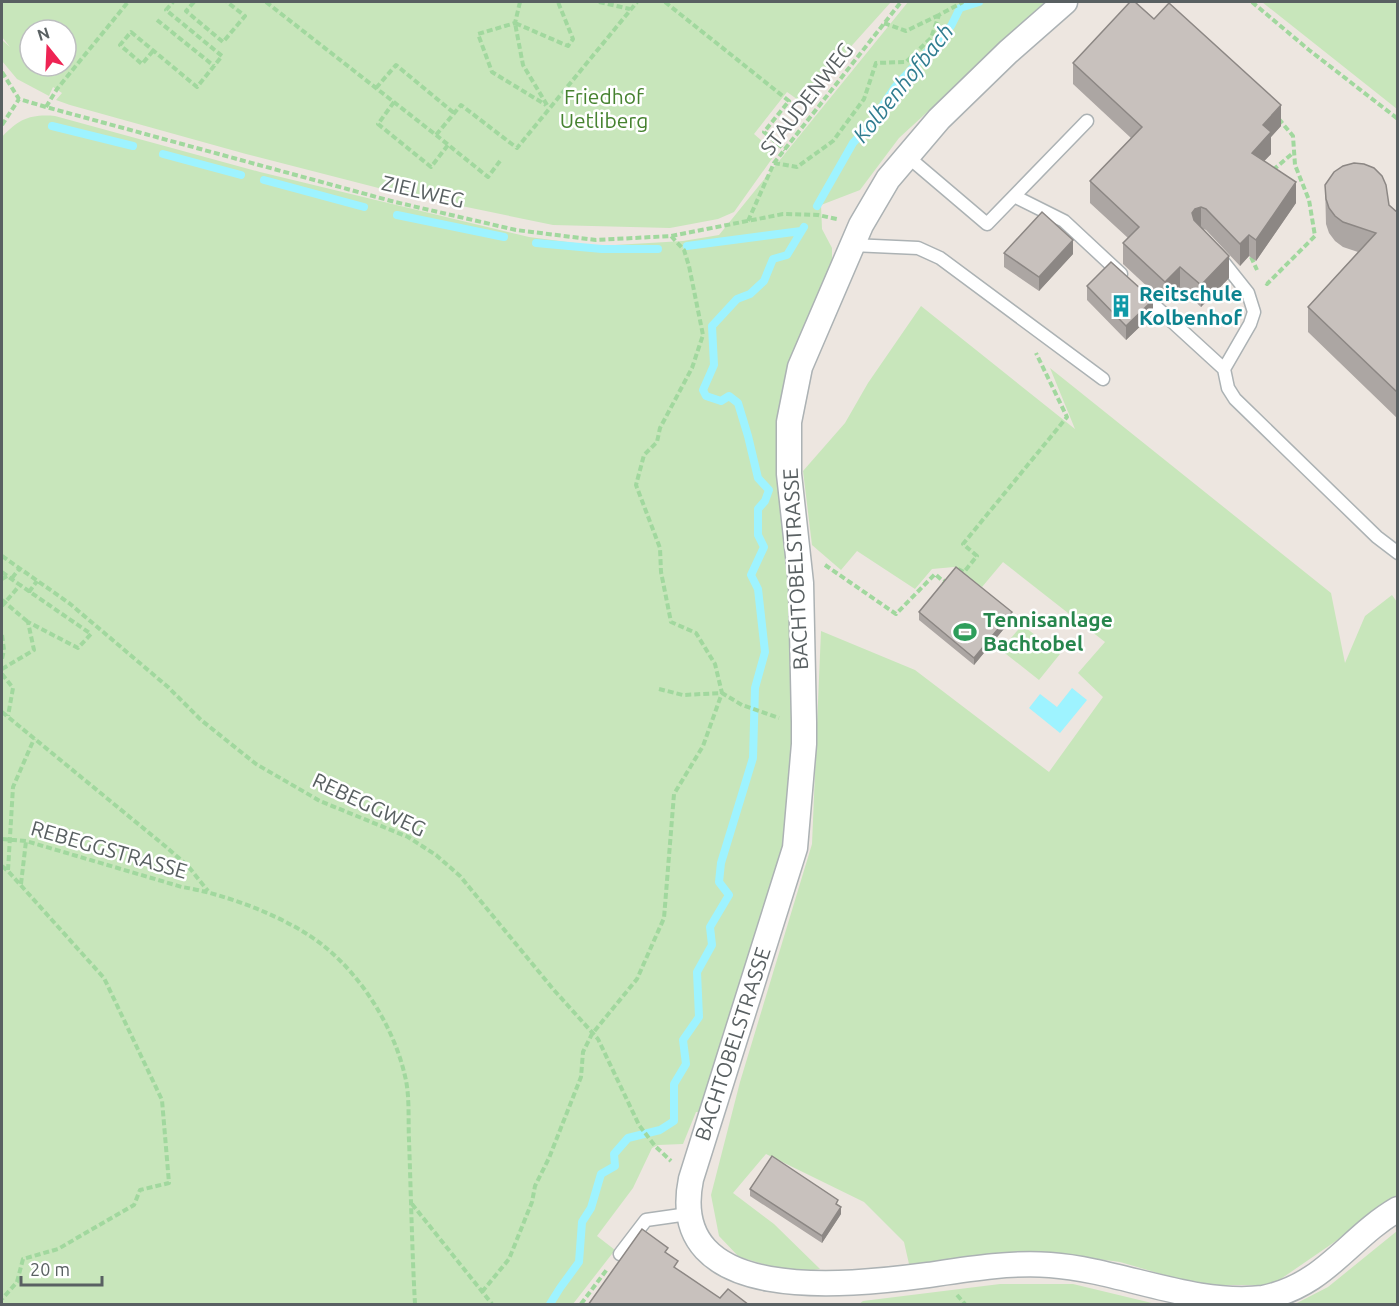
<svg xmlns="http://www.w3.org/2000/svg" width="1399" height="1306" font-family="Ubuntu,sans-serif">
<style>
.green{fill:#c8e6bb;fill-rule:evenodd}
.water{fill:#9ef3ff}
.lines{fill:none;stroke-linecap:round;stroke-linejoin:round}
.stream{stroke:#9ef3ff;stroke-width:8}
.service-casing{stroke:#acb2b4;stroke-width:15}
.minor-casing{stroke:#acb2b4;stroke-width:27}
.path{stroke:#a1d89e;stroke-width:4;stroke-dasharray:6 3;stroke-linecap:butt}
.service{stroke:#fff;stroke-width:12}
.minor{stroke:#fff;stroke-width:24}
.wall{fill:#aca6a3}
.shaded-wall{fill:#8c8784}
.building{fill:#c8c1bd;stroke:#8c8784;stroke-width:1.5}
.labels{text-anchor:middle;stroke-width:5;stroke-linejoin:round;paint-order:stroke}
.park-label{font-size:21px;fill:#468230;stroke:#fff}
.street-label{font-size:21px;fill:#596062;stroke:#fff}
.culture-label{font-size:21px;font-weight:bold;fill:#0d838f;stroke:#fff;text-anchor:start}
.leisure-label{font-size:21px;font-weight:bold;fill:#27864d;stroke:#fff;text-anchor:start}
.water-label{font-size:22px;font-style:italic;fill:#307d90;stroke:#fff}
</style>
<rect width="100%" height="100%" fill="#ede6e0"/>
<path class="green" d="M 2,2 L 891,2 L 801,102 L 787,92 L 754,134 L 776,153 L 734,212 L 718,219 L 670,228 L 553,225 L 394,192 L 246,154 L 70,105 L 56,100 L 62,93 L 53,87 L 49,96 L 17,79 L 2,61 L 2,40 L 10,47 L 2,37 ZM 30,30 L 66,30 L 66,66 L 30,66 Z
M 908,2 L 1047,2 L 899,138 L 860,190 L 821,205 L 822,229 L 832,248 L 832,262 L 789,360 L 779,420 L 790,585 L 793,747 L 784,846 L 700,1112 L 696,1112 L 683,1144 L 658,1145 L 652,1148 L 633,1188 L 597,1236 L 615,1250 L 573,1304 L 2,1304 L 2,137 C 19,119 30,114 55,116 L 260,172 L 529,237 L 598,246 L 683,241 L 719,235 Z
M 1262,2 L 1397,2 L 1397,109 Z
M 921,306 L 1075,429 L 1050,368 L 1331,593 L 1345,663 L 1365,616 L 1392,595 L 1397,602 L 1397,1199 L 1272,1285 L 1199,1285 L 1120,1262 L 1052,1253 L 909,1264 L 904,1242 L 864,1202 L 766,1154 L 733,1193 L 774,1224 L 820,1269 L 794,1273 L 739,1257 L 719,1236 L 711,1195 L 740,1082 L 812,844 L 821,631 L 915,670 L 1049,772 L 1103,697 L 1078,673 L 1105,642 L 1003,562 L 982,587 L 954,567 L 932,569 L 915,589 L 857,551 L 841,570 L 812,545 L 803,471 L 845,423 L 868,383 Z
M 1022,625 L 1060,654 L 1039,680 L 1001,650 Z
M 1397,1231 L 1397,1304 L 1295,1304 L 1328,1287 Z
M 1000,1284 L 1073,1284 L 1156,1304 L 859,1304 L 863,1301 Z"/>
<path class="water" d="M 1072,688 L 1087,700 L 1060,733 L 1029,708 L 1040,694 L 1057,707 Z"/>
<g class="lines">
<path class="stream" d="M 52,126 L 133,146
M 163,154 L 241,175
M 264,180 L 364,207
M 817,206 L 853,143 L 869,126 L 895,87 L 951,26 L 960,8 L 979,2
M 397,215 L 504,237
M 536,243 L 602,249 L 658,249
M 687,246 L 801,231
M 550,1304 L 560,1288 L 579,1262 L 582,1222 L 591,1208 L 601,1174 L 615,1166 L 614,1154 L 628,1138 L 660,1130 L 674,1121 L 674,1084 L 686,1064 L 683,1040 L 699,1017 L 697,972 L 712,945 L 710,927 L 729,895 L 719,882 L 721,863 L 753,758 L 755,688 L 765,652 L 758,589 L 751,575 L 764,547 L 758,535 L 758,509 L 765,501 L 769,490 L 758,478 L 748,436 L 738,403 L 729,396 L 721,401 L 706,396 L 703,390 L 714,365 L 712,326 L 737,299 L 750,294 L 764,281 L 773,259 L 787,255 L 804,227"/>
<g class="service-casing">
<path id="service" d="M 907,156 L 987,224 L 1087,121
M 1014,196 L 1064,221 L 1121,274
M 852,245 L 918,248 L 940,258 L 1103,379
M 1142,294 L 1224,369 L 1250,324 L 1254,312 L 1248,293 L 1217,254
M 1224,369 L 1228,388 L 1235,399 L 1377,537 L 1398,553
M 620,1254 L 646,1220 L 688,1214"/>
</g>
<g class="minor-casing">
<path id="minor" d="M 1065,2 L 1008,52 L 939,119 L 888,179 L 861,225 L 800,367 L 789,422 L 789,474 L 801,583 L 804,722 L 804,744 L 795,848 L 691,1179 C 665,1306 846,1286 928,1275 C 968,1269 1010,1262 1050,1265 C 1121,1270 1191,1306 1263,1298 C 1326,1285 1348,1238 1398,1209"/>
</g>
<path class="path" d="M 194,2 L 186,11 L 223,42 L 245,16 L 227,2
M 266,2 L 436,135 L 461,105 L 517,148 L 637,2
M 520,2 L 515,23 L 478,34 L 492,72 L 546,105
M 599,2 L 630,9
M 665,2 L 789,101 L 764,132 L 785,150
M 1252,2 L 1309,50 L 1398,119
M 157,20 L 214,66
M 884,23 L 906,31 L 939,15
M 153,51 L 142,64 L 120,45 L 131,32 L 197,87 L 222,56 L 166,10 L 173,2
M 2,72 L 19,99 L 46,107 L 395,202 L 516,230 L 596,240 L 671,236 L 783,214 L 818,215 L 837,219
M 376,88 L 396,65 L 454,113
M 394,102 L 378,124 L 431,167 L 448,145
M 547,105 L 523,65 L 515,23 L 568,46 L 573,39 L 558,2
M 46,107 L 57,89 L 128,2
M 2,125 L 19,99
M 436,135 L 488,177 L 500,161
M 774,163 L 797,167 L 833,141 L 864,99 L 876,63 L 906,62 L 931,38 L 939,15 L 963,2
M 1273,170 L 1293,153
M 748,221 L 774,163 L 901,2
M 1251,257 L 1257,270
M 1266,283 L 1267,284 L 1315,236 L 1309,200 L 1295,165 L 1293,136 L 1278,118
M 2,556 L 69,603 L 168,687 L 201,720 L 256,764 L 320,801 L 408,837 L 436,855 L 460,876 L 553,989 L 598,1039 L 639,1125 L 655,1146 L 671,1161
M 825,565 L 896,614 L 935,574 L 944,582 L 946,580
M 958,569 L 964,572 L 977,556 L 963,544 L 1067,417 L 1036,353
M 2,572 L 20,585 L 2,606
M 12,578 L 20,568
M 2,579 L 7,576
M 29,592 L 37,581
M 2,600 L 28,622
M 2,635 L 4,650 L 2,659
M 2,669 L 34,650 L 28,622 L 78,648 L 91,634 L 20,585
M 2,674 L 13,688 L 8,716
M 659,689 L 683,695 L 722,693 L 742,705 L 779,718
M 2,712 L 165,846 L 188,866 L 208,891
M 2,839 L 26,841 L 182,887 C 226,894 290,918 325,947 C 363,978 394,1028 405,1076 C 410,1096 408,1120 409,1140 C 411,1195 412,1250 415,1304
M 2,866 L 8,871 L 104,978 L 162,1100 L 169,1183 L 140,1190 L 134,1205 L 58,1249 L 23,1259 L 17,1282 L 2,1299
M 8,870 L 13,787 L 34,739
M 21,884 L 26,841
M 412,1204 L 492,1304
M 482,1292 L 509,1259 L 532,1202 L 535,1186 L 549,1158 L 581,1077 L 583,1052 L 592,1034 L 637,979 L 664,918 L 674,794 L 703,746 L 722,693 L 715,664 L 696,633 L 671,622 L 661,572 L 660,548 L 636,485 L 644,455 L 657,442 L 660,428 L 692,368 L 703,335 L 689,266 L 684,250 L 671,236
M 957,1295 L 965,1304
M 581,1304 L 608,1268"/>
<use href="#service" class="service"/>
<use href="#minor" class="minor"/>
</g>
<path class="wall" d="M 1154,19 L 1281,126 L 1271,137 L 1271,154 L 1264,161 L 1296,203 L 1256,261 L 1249,256 L 1240,266 L 1206,230 L 1201,228 L 1229,278 L 1201,307 L 1180,288 L 1165,303 L 1123,264 L 1123,243 L 1128,238 L 1090,203 L 1090,181 L 1131,138 L 1073,84 L 1073,63 Z
M 1325,185 L 1389,205 L 1398,213 L 1398,419 L 1308,332 L 1308,307 L 1358,252 L 1343,247 L 1335,241 L 1329,233 L 1326,224 Z
M 1004,253 L 1073,254 L 1039,291 L 1004,267 Z
M 1087,286 L 1153,314 L 1126,340 L 1087,300 Z
M 919,612 L 1012,619 L 974,665 L 919,620 Z
M 750,1189 L 838,1205 L 841,1214 L 822,1243 L 750,1196 Z"/>
<path class="shaded-wall" d="M 1281,105 L 1281,126 L 1271,137 L 1271,154 L 1252,174 L 1252,153 L 1263,125 Z
M 1296,182 L 1296,203 L 1256,261 L 1256,240 Z
M 1201,207 L 1201,228 L 1195,230 L 1192,213 L 1195,209 Z
M 1249,235 L 1249,256 L 1240,266 L 1240,244 Z
M 1073,240 L 1073,254 L 1039,291 L 1039,277 Z
M 1229,256 L 1229,278 L 1201,307 L 1201,285 Z
M 1180,267 L 1180,288 L 1165,303 L 1165,282 Z
M 1153,300 L 1153,314 L 1126,340 L 1126,326 Z
M 1012,612 L 1012,619 L 974,665 L 974,658 Z
M 841,1207 L 841,1214 L 822,1243 L 822,1236 Z"/>
<path class="building" d="M 1130,2 L 1135,2 L 1154,19 L 1169,3 L 1281,105 L 1263,125 L 1271,132 L 1252,153 L 1296,182 L 1256,240 L 1249,235 L 1240,244 L 1206,209 L 1201,207 L 1195,209 L 1192,213 L 1194,220 L 1229,256 L 1201,285 L 1180,267 L 1165,282 L 1123,243 L 1139,227 L 1090,181 L 1142,127 L 1073,63 Z
M 1354,163 L 1364,164 L 1374,168 L 1382,176 L 1386,185 L 1389,205 L 1398,213 L 1398,393 L 1308,307 L 1376,233 L 1343,222 L 1335,216 L 1329,208 L 1326,199 L 1325,185 L 1334,172 L 1343,166 Z
M 1042,212 L 1073,240 L 1039,277 L 1004,253 Z
M 1111,262 L 1153,300 L 1126,326 L 1087,286 Z
M 956,567 L 1012,612 L 974,658 L 919,612 Z
M 772,1156 L 838,1200 L 836,1204 L 841,1207 L 822,1236 L 750,1189 Z
M 642,1229 L 668,1248 L 665,1252 L 678,1261 L 674,1267 L 720,1298 L 728,1289 L 749,1305 L 588,1305 Z"/>
<defs>
<g id="building-bare" transform="scale(1.8)"><path d="M-4-6H4V6H1V3H-1V6H-4ZM-2.5-4.3h1.7v1.8h-1.7ZM.8-4.3h1.7v1.8H.8ZM-2.5-1h1.7V.8h-1.7ZM.8-1h1.7V.8H.8Z" fill="#0f9aa8" stroke="#fff" stroke-width="2.5" paint-order="stroke"/></g>
<g id="stadium-bare" transform="scale(1.8)"><path d="M0-5a6.5 5 0 1 0 0 10a6.5 5 0 1 0 0-10ZM-3.5-1.8h7v3.6h-7Z" fill="#2e9e5b" stroke="#fff" stroke-width="2.5" paint-order="stroke"/></g>
</defs>
<g fill-rule="evenodd">
<use href="#building-bare" x="1121" y="306"/>
<use href="#stadium-bare" x="965" y="632"/>
</g>
<g class="labels">
<g class="park-label">
<text x="604" y="104">Friedhof<tspan x="604" dy="24">Uetliberg</tspan></text>
</g>
<g class="street-label">
<text transform="translate(807 99) rotate(-52)" y="7">STAUDENWEG</text>
<text transform="translate(423 192) rotate(13)" y="7">ZIELWEG</text>
<text transform="translate(796 569) rotate(-93)" y="7">BACHTOBELSTRASSE</text>
<text transform="translate(369 805) rotate(25)" y="7">REBEGGWEG</text>
<text transform="translate(109 850) rotate(16)" y="7">REBEGGSTRASSE</text>
<text transform="translate(733 1044) rotate(-72)" y="7">BACHTOBELSTRASSE</text>
</g>
<g class="culture-label">
<text x="1139" y="301">Reitschule<tspan x="1139" dy="24">Kolbenhof</tspan></text>
</g>
<g class="leisure-label">
<text x="983" y="627">Tennisanlage<tspan x="983" dy="24">Bachtobel</tspan></text>
</g>
<g class="water-label">
<text transform="translate(903 83) rotate(-51)" y="8">Kolbenhofbach</text>
</g>
</g>
<rect width="1399" height="1306" fill="none" stroke="#596062" stroke-width="6"/>
<g transform="translate(48 48) rotate(342)"><circle r="28" fill="#ffffff" stroke="#bdbfc0" stroke-width="1.5"/>
<path d="M0-4.5L10 22L0 15L-10 22Z" fill="#ee2454"/>
<text y="-9" font-size="16" font-weight="bold" text-anchor="middle" fill="#596062">N</text>
</g>
<path d="M21 1276v9h81v-9" fill="none" stroke="#596062" stroke-width="3"/>
<text x="30" y="1276" font-size="18" fill="#596062" stroke="#ffffff" stroke-width="4.5" paint-order="stroke">20 m</text>
</svg>
